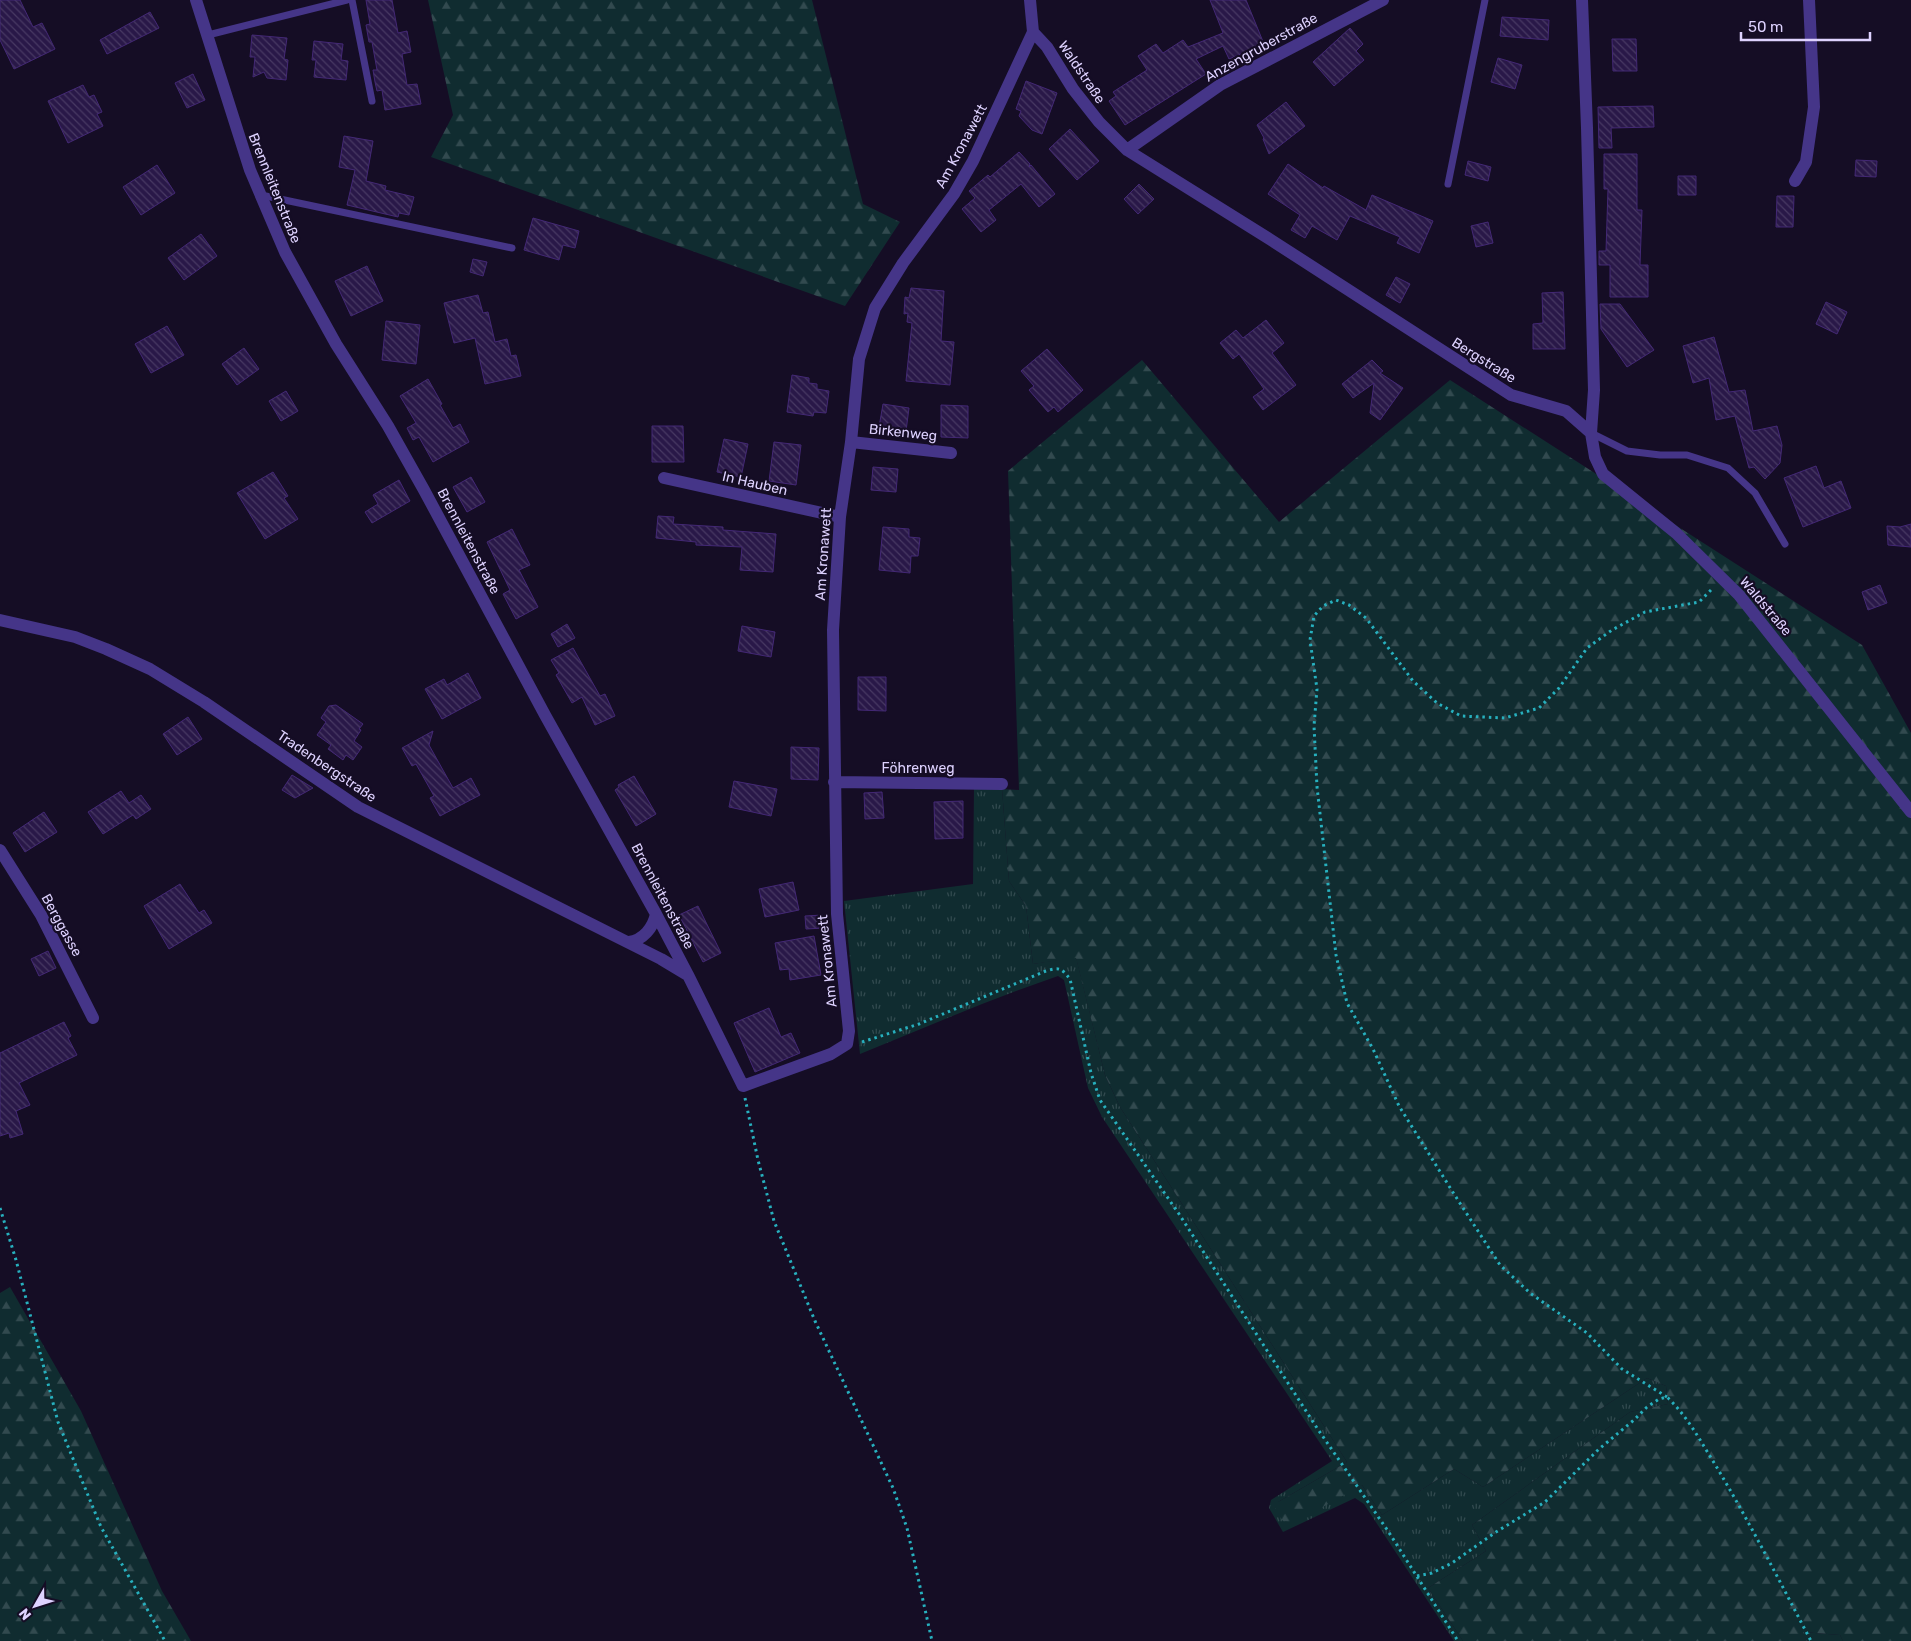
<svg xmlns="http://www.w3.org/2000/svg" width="1911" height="1641" font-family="Rubik,sans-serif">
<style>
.grass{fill:url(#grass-tufts)}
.forest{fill:url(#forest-firs)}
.building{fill:url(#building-back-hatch);stroke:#432875}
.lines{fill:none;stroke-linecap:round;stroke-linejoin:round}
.path{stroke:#27b0be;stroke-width:3;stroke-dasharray:2.5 4;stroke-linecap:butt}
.service{stroke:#453588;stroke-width:7}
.minor{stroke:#453588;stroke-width:12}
.labels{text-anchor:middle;stroke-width:4.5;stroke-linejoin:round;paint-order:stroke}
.street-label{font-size:14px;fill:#ded2ff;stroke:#150d25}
</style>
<defs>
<pattern id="grass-tufts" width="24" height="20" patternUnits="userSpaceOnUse" patternTransform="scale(1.25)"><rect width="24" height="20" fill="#102c30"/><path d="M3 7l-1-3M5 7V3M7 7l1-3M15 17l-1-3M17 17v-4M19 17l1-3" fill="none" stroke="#324a4f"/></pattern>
<pattern id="forest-firs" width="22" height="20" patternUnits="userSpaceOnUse" patternTransform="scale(1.25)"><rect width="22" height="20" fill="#102c30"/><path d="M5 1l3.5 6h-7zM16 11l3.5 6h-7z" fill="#324a4f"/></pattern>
<pattern id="building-back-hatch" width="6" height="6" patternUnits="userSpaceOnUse" patternTransform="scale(1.25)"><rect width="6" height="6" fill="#291848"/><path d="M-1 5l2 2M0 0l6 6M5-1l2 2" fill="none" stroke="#483963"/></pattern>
</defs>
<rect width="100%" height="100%" fill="#150d25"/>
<path class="grass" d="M 974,789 L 1002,789 L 1009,881 L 1026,906 L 1033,964 L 1076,957 L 1105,1075 L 1120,1107 L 1347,1462 L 1278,1502 L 1362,1485 L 1382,1515 L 1454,1469 L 1483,1487 L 1647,1378 L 1666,1386 L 1668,1404 L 1630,1412 L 1472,1525 L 1486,1551 L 1428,1588 L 1463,1641 L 1454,1641 L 1364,1504 L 1355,1498 L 1283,1532 L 1269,1508 L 1271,1500 L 1332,1461 L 1102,1117 L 1088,1088 L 1064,980 L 1058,976 C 991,999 926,1027 860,1054 L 844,901 L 973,884 Z
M 1802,1632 L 1840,1635 L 1843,1641 L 1807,1641 Z"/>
<path class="forest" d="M 428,0 L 812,0 L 863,204 L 900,222 L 845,306 L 431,157 L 453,115 Z
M 1142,360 L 1279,522 L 1450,380 L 1862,645 L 1911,733 L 1911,1641 L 1843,1641 L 1840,1635 L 1803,1632 L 1807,1641 L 1463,1641 L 1428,1588 L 1486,1551 L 1472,1525 L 1630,1412 L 1668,1404 L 1666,1386 L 1647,1378 L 1483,1487 L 1454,1469 L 1382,1515 L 1362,1485 L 1294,1523 L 1283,1521 L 1275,1510 L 1278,1502 L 1347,1462 L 1120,1107 L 1105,1075 L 1076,958 L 1033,964 L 1026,906 L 1009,881 L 1002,789 L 1019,790 L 1008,471 Z
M 10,1287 L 81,1411 L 162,1591 L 191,1641 L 0,1641 L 0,1293 Z"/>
<path class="building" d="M 0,0 L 20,0 L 33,27 L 42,23 L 55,49 L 14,69 L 0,40 Z
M 366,0 L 392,0 L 398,33 L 407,31 L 411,52 L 402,54 L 407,85 L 417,84 L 421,104 L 385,110 L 382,90 L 377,91 L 375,82 L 373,70 L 377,70 L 372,42 L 369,42 L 366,25 L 370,24 Z
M 1210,0 L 1246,0 L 1264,44 L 1229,59 L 1223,46 L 1196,59 L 1206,74 L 1125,125 L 1109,101 L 1116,96 L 1113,92 L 1147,70 L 1138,56 L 1156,44 L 1163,53 L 1183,40 L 1188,47 L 1223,33 Z
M 150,12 L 159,28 L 107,54 L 100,40 Z
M 1502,17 L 1549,20 L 1548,40 L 1500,36 Z
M 1350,28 L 1363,44 L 1356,51 L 1364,60 L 1334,86 L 1313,62 Z
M 252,35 L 287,38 L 284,59 L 288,60 L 286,80 L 267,78 L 264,72 L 253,77 L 255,57 L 250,57 Z
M 1612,39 L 1636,39 L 1637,71 L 1613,71 Z
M 314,41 L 343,44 L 341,60 L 348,61 L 346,80 L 314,77 L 316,60 L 312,60 Z
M 1498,58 L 1522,65 L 1515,89 L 1491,82 Z
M 193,74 L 205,100 L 187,108 L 175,83 Z
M 1026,81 L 1057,93 L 1042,134 L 1032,130 L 1019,116 L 1021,111 L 1016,109 Z
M 83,85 L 89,97 L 94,95 L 102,112 L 97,114 L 103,126 L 68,143 L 48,101 Z
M 1286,102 L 1305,126 L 1269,154 L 1263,139 L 1264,138 L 1257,125 Z
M 1653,106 L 1654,127 L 1611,128 L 1612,148 L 1599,148 L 1598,107 Z
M 1070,129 L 1099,161 L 1077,180 L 1049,149 Z
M 344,136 L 373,141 L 366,181 L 386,186 L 385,190 L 414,197 L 409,215 L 399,213 L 398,217 L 347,205 L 355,170 L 339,167 Z
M 1019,152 L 1030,164 L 1029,167 L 1031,165 L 1055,194 L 1039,207 L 1021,184 L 989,210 L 996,220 L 981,232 L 962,209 L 975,198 L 969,191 L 988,175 L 990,177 Z
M 1604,154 L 1637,154 L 1637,210 L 1642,210 L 1640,265 L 1648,265 L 1648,297 L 1610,297 L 1610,265 L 1599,265 L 1599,251 L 1606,251 L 1608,189 L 1604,189 Z
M 1856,160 L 1877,161 L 1876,177 L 1855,176 Z
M 1468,161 L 1491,167 L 1488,181 L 1465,175 Z
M 1288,164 L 1323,188 L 1324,186 L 1366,210 L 1372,195 L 1433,221 L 1419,253 L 1397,243 L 1400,237 L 1350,216 L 1337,240 L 1312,226 L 1305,238 L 1291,230 L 1300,215 L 1268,194 Z
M 157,165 L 175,193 L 141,215 L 123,187 Z
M 1678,176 L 1696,176 L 1696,195 L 1678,195 Z
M 1139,184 L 1154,199 L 1138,214 L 1124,199 Z
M 1777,196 L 1794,196 L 1793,227 L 1776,227 Z
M 533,218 L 579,231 L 575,248 L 563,245 L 559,260 L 524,250 Z
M 1488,222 L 1493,243 L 1476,247 L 1471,226 Z
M 201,234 L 217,256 L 184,280 L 168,258 Z
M 473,259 L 487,262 L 483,276 L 470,272 Z
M 367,266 L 383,301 L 351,316 L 335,281 Z
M 1396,277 L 1410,284 L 1400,303 L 1386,295 Z
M 911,288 L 944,291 L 941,341 L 954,342 L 950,385 L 906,381 L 912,323 L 907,322 L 908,313 L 904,314 L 905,297 L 909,298 Z
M 1563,292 L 1565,349 L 1533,349 L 1533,324 L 1543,323 L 1542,293 Z
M 478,295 L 483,313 L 488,312 L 495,342 L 507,339 L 511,356 L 516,355 L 521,376 L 485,384 L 475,338 L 454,343 L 444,303 Z
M 1826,302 L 1847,312 L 1837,334 L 1816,324 Z
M 1600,304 L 1620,304 L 1654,350 L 1627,367 L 1601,329 Z
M 1266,320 L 1284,343 L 1272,353 L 1296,385 L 1263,410 L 1253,397 L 1264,389 L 1239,354 L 1233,359 L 1220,343 L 1236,330 L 1243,338 Z
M 386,321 L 420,325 L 416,364 L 382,360 Z
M 167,326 L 184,355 L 151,373 L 135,344 Z
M 1714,337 L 1729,392 L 1745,390 L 1753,431 L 1777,426 L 1782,445 L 1780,463 L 1765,479 L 1754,467 L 1749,468 L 1735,416 L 1716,420 L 1709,378 L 1693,383 L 1683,346 Z
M 244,348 L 259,369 L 237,385 L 222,364 Z
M 1047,349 L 1083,390 L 1058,412 L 1054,407 L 1048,412 L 1029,390 L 1034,386 L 1021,371 Z
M 1372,360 L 1383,371 L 1380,373 L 1403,388 L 1380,420 L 1370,413 L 1374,383 L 1353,398 L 1342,384 Z
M 792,375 L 809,378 L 809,383 L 817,384 L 817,389 L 829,391 L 826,413 L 814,412 L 813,416 L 787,412 Z
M 428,379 L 442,404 L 440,405 L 453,428 L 460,424 L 469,442 L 433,462 L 419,437 L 413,440 L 407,428 L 416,423 L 400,396 Z
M 286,391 L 298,411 L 281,421 L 269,401 Z
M 883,404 L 909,408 L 906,431 L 879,427 Z
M 941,405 L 968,406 L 968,438 L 941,437 Z
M 652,426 L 683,426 L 684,462 L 652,462 Z
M 724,439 L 748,444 L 741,477 L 717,472 Z
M 774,442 L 801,445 L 796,485 L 769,481 Z
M 1816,466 L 1824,488 L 1841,481 L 1851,508 L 1803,527 L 1784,478 Z
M 873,467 L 898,469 L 896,492 L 871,490 Z
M 273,472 L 288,496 L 284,498 L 298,519 L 265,539 L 237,493 Z
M 471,477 L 485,502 L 467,512 L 453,487 Z
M 399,480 L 410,501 L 372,523 L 365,512 L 378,504 L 373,495 Z
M 658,516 L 674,517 L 673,524 L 723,527 L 723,530 L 776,534 L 773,572 L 740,570 L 742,547 L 696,545 L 696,542 L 656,538 Z
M 1911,524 L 1911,547 L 1888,545 L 1887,526 L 1900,527 Z
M 883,527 L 909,529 L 909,537 L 920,538 L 918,556 L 911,556 L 910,573 L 879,570 Z
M 512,529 L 530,565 L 519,570 L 538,607 L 516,619 L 503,594 L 510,590 L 487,542 Z
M 1880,585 L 1887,603 L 1868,610 L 1862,592 Z
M 567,624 L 575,638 L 558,647 L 551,634 Z
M 742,626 L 775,632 L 771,657 L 738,651 Z
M 573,648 L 600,696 L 605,694 L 615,716 L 595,725 L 582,697 L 572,703 L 556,675 L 559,673 L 551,660 Z
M 468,673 L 481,698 L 442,719 L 425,689 L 444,679 L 447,685 Z
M 858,677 L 886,677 L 886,711 L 858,710 Z
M 336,705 L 363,724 L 359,729 L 361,730 L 354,741 L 362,747 L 353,760 L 346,755 L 343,760 L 328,749 L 331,745 L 317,735 L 326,722 L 321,718 L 329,706 Z
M 188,717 L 202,739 L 177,755 L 163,734 Z
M 433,731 L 429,745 L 453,788 L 471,778 L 480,795 L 440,816 L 430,798 L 434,796 L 416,764 L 412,766 L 402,748 Z
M 791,747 L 819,748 L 818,780 L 791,779 Z
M 292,775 L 313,788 L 295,798 L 282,790 Z
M 634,776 L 656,814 L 636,826 L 615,790 L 619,787 L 618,785 Z
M 734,781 L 777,789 L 771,816 L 729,807 Z
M 121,791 L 129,803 L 141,795 L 151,809 L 136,819 L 133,815 L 103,834 L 88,812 Z
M 882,792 L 884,818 L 865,819 L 864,793 Z
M 963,801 L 963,838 L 935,839 L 934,802 Z
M 44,812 L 57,832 L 25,852 L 13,833 Z
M 793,882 L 799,910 L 765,917 L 759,889 Z
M 180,884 L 199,913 L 204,910 L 212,923 L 169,949 L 144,906 Z
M 698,906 L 721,953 L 703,962 L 679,915 Z
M 823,915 L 824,928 L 806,929 L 805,916 Z
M 814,936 L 821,975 L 790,980 L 789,969 L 780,970 L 775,943 Z
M 48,951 L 56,968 L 39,976 L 31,959 Z
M 769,1008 L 781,1037 L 791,1033 L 800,1053 L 755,1072 L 734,1023 Z
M 64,1022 L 71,1036 L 68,1038 L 77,1055 L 19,1083 L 30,1105 L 16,1111 L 23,1134 L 10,1138 L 9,1133 L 0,1136 L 0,1053 Z"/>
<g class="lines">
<path class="path" d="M 862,1042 L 919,1024 L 1046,971 C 1060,967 1061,968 1070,979 L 1091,1073 L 1100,1100 L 1179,1214 L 1317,1428 L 1388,1531 L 1458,1641
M 745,1098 L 758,1160 L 774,1221 L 815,1321 L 893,1488 L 907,1528 L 932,1641
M 0,1208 L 16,1260 L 58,1422 L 101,1527 L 165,1641
M 1667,1397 L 1622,1369 L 1587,1333 L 1530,1293 L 1500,1265 L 1454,1194 L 1399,1106 L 1373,1049 L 1347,1003 L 1336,955 L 1317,787 L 1314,726 L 1317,689 L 1310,640 L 1314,616 L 1323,606 L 1336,600 L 1349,605 L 1366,618 L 1413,681 L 1437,703 L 1461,716 L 1505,718 L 1539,708 L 1559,688 L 1587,648 L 1612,630 L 1645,612 L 1699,602 L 1713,588
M 1417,1576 L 1432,1573 L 1452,1563 L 1496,1532 L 1545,1502 L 1599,1449 L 1634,1420 L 1647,1407 L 1659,1399 L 1667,1397 C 1688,1417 1701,1442 1716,1466 C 1750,1523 1780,1582 1811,1641"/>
<path class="service" d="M 352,0 L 372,101
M 208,35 L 347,0
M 1448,184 L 1485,0
M 261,195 L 512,248
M 1591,433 L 1627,451 L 1660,455 L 1687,455 L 1728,468 L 1755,493 L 1785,544"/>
<path class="minor" d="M 196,0 L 250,170 L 285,252 L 336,344 L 388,426 L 424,490 L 545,715 L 656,914 L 688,975 L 743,1086 L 831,1054 L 847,1044 L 849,1031 L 837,914 L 833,630 L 840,517 L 851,442 L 859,359 L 875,308 L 903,263 L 954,194 L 973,161 L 1033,32 L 1030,0
M 1582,0 L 1587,128 L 1594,390 L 1591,433 L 1595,457 L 1603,474 L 1676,533 L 1739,595 L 1911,812
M 1033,32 L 1047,47 L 1073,89 L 1099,122 L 1127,150 L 1271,240 L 1511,395 L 1566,411 L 1591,433
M 1127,150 L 1220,85 L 1383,0
M 1795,181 L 1806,162 L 1814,107 L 1809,0
M 851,442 L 951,453
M 664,478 L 840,517
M 0,620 L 75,637 L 106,649 L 150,669 L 204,702 L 358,807 L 661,959 L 686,974
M 834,782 L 1002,784
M 0,850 L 41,915 L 93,1018
M 629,942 C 643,940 653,928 656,914"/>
</g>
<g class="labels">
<g class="street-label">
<text transform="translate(1261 47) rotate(-29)" y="5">Anzengruberstraße</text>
<text transform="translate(1082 72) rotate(56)" y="5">Waldstraße</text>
<text transform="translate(961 146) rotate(-62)" y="5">Am Kronawett</text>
<text transform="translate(275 188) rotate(68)" y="5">Brennleitenstraße</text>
<text transform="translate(1484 360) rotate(32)" y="5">Bergstraße</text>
<text transform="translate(903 432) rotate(6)" y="5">Birkenweg</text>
<text transform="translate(755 483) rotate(13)" y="5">In Hauben</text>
<text transform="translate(469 541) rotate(62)" y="5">Brennleitenstraße</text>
<text transform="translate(823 554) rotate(-86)" y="5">Am Kronawett</text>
<text transform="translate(1766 606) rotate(50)" y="5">Waldstraße</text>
<text transform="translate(327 766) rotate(34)" y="5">Tradenbergstraße</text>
<text x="918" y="773">Föhrenweg</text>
<text transform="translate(663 896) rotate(62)" y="5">Brennleitenstraße</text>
<text transform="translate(62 925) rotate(61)" y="5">Berggasse</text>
<text transform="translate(827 961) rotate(-96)" y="5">Am Kronawett</text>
</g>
</g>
<g transform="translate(35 1606) rotate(231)" stroke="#150d25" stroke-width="4" paint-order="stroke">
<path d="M0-4L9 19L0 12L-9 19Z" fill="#ded2ff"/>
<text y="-8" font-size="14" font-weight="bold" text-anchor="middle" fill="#ded2ff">N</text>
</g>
<path d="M1741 32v8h129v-8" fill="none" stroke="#ded2ff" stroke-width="2.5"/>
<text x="1748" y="32" font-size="15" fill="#ded2ff" stroke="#150d25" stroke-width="4" paint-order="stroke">50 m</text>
</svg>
